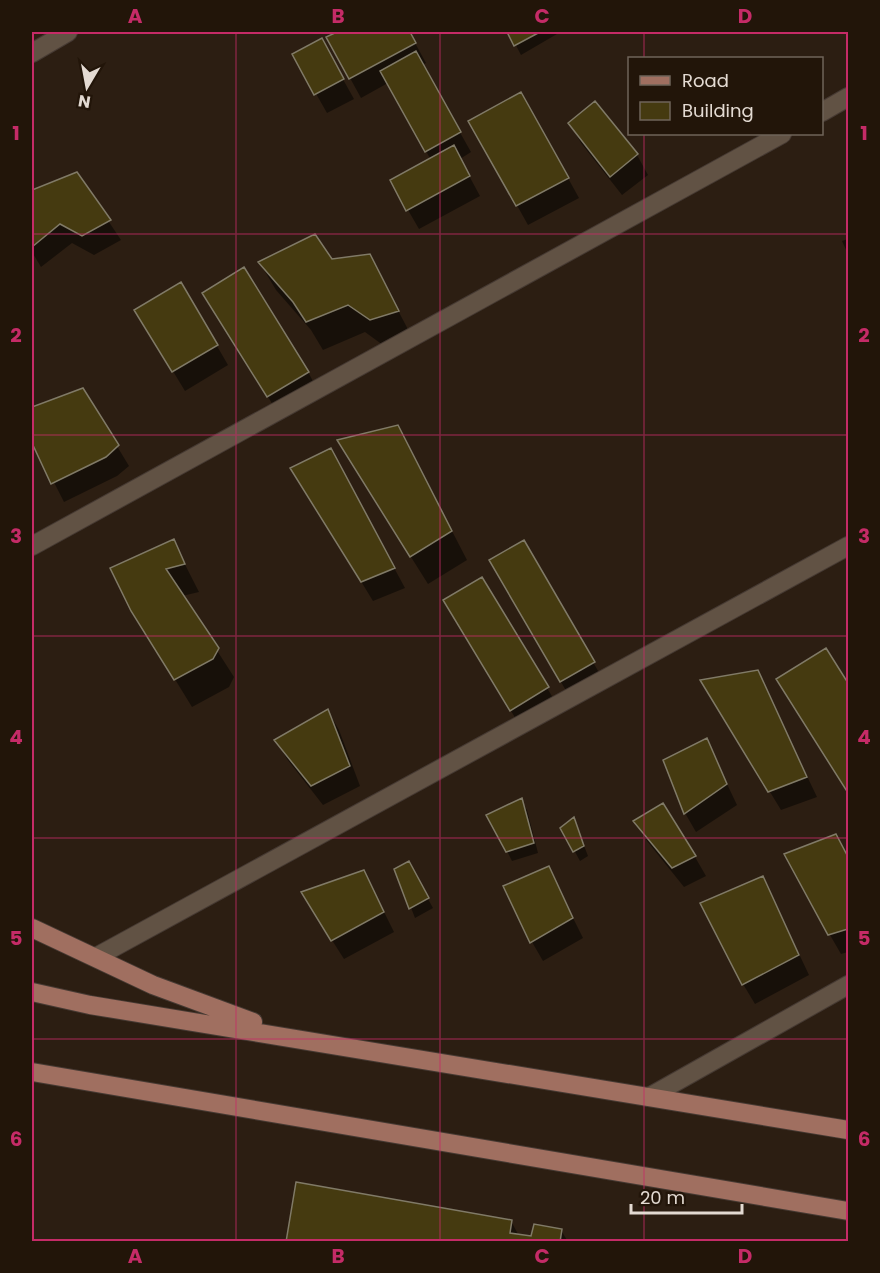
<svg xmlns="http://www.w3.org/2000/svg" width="880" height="1273" font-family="Poppins,sans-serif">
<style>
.shadow{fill:#0007}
.building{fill:#453a10;stroke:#807a67;stroke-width:1.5}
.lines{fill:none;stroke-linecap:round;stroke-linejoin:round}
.minor-casing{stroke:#463a33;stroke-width:20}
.major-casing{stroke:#463a33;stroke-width:20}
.minor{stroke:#615244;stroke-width:18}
.major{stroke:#a06f60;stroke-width:18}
.grid{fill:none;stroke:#c52b67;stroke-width:1.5;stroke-opacity:0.55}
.neatline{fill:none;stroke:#c52b67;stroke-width:2}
.grid-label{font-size:20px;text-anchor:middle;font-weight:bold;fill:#c52b67}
</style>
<rect width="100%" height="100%" fill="#2c1e12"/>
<path class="shadow" d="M 340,32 L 409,32 L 426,63 L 422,65 L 471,152 L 460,159 L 480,196 L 419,229 L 408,210 L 431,160 L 388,83 L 361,98 L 328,38 Z
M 509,32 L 555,32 L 557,34 L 521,55 Z
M 321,40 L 354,99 L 327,113 L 294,55 Z
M 532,113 L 579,198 L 528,225 L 470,121 Z
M 570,123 L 637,155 L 648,175 L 622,195 L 581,143 Z
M 77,174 L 121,240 L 94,255 L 72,243 L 41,267 L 32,252 L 32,193 Z
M 848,239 L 848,254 L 842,241 Z
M 369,255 L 413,339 L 387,348 L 365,332 L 323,350 L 311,330 L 276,290 L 260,263 L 331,260 Z
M 181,284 L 228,365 L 185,391 L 148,330 Z
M 215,313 L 308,372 L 319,392 L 280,416 Z
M 83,390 L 129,466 L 117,476 L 64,502 L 32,439 L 32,409 Z
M 398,427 L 467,560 L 428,584 L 355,468 Z
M 341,470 L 405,588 L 373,601 L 304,488 Z
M 173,541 L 199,592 L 182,596 L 234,677 L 229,687 L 192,707 L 133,611 Z
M 524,542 L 605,683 L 572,701 L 491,561 Z
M 482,579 L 559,708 L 522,729 L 456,620 Z
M 825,650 L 848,686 L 848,793 L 794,707 Z
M 757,672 L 817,797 L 781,810 L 714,700 Z
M 328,711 L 339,730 L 360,786 L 323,805 L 287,759 L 276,740 Z
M 706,740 L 737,805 L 696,832 L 685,813 Z
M 521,800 L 527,810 L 538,853 L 512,861 L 507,851 Z
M 574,820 L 588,856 L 580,861 L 562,828 Z
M 636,822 L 695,857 L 706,876 L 684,887 L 647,841 Z
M 836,835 L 848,858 L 848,952 L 841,954 L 830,935 Z
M 408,863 L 433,908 L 415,918 L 396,869 Z
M 548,868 L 583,938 L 543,961 L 532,942 Z
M 763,878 L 809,975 L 755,1004 L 743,984 Z
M 374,892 L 394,932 L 344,959 L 314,912 Z
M 511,1221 L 519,1236 L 533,1238 L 561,1230 L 568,1242 L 287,1242 Z"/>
<path class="building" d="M 337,32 L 410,32 L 416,43 L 349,79 L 326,37 Z
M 507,32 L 540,32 L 514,46 Z
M 322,38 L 344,79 L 314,95 L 292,54 Z
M 416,51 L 461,132 L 425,152 L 380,71 Z
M 521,92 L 569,178 L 516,206 L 468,121 Z
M 595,101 L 638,154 L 610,177 L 568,123 Z
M 454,145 L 470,176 L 406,211 L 390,180 Z
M 77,172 L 111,220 L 82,236 L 60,224 L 32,247 L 32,190 Z
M 315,234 L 332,259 L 370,254 L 399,311 L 370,320 L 348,305 L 306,322 L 293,302 L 258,262 Z
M 244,267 L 309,372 L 267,397 L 202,293 Z
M 181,282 L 218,345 L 172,372 L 134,310 Z
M 83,388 L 119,445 L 106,457 L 51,484 L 32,443 L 32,407 Z
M 398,425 L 452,531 L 410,557 L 337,440 Z
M 331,448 L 395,568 L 361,582 L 290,468 Z
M 174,539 L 185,564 L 166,569 L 219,648 L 213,659 L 174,680 L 131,611 L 110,568 Z
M 524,540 L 595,662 L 560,682 L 489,560 Z
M 482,577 L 549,687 L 510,711 L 443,600 Z
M 826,648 L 848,683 L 848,793 L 776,679 Z
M 758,670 L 807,777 L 768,792 L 700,680 Z
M 328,709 L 350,766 L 311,786 L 274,740 Z
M 707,738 L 727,784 L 684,814 L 663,760 Z
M 522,798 L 534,843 L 506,852 L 486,815 Z
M 663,803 L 696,856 L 672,868 L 633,821 Z
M 574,817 L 584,846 L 573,852 L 560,828 Z
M 836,834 L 848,857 L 848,929 L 828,935 L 784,854 Z
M 409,861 L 429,898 L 409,909 L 394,869 Z
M 549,866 L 573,918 L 530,943 L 503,886 Z
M 364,870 L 384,912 L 331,941 L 301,892 Z
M 763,876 L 799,955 L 742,985 L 700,903 Z
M 296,1182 L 512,1220 L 510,1233 L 531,1236 L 534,1224 L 562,1229 L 560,1242 L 286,1242 Z"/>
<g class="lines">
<g class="minor-casing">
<path id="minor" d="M 32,53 L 68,32
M 822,112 L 848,97
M 32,546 L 782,134
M 96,957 L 848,546
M 649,1097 L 848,985"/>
</g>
<g class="major-casing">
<path id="major" d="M 32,928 L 153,985 L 253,1022
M 32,992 L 90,1005 L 848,1130
M 32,1072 L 848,1211"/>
</g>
<use href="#minor" class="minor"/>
<use href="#major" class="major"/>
</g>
<path class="grid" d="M 236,32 L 236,1242M 440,32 L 440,1242M 644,32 L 644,58M 644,134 L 644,1242M 32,234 L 848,234M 32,435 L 848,435M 32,636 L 848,636M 32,838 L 848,838M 32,1039 L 848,1039"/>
<rect width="880" height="1273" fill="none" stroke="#221509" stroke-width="66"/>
<rect x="628" y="57" width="195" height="78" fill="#221509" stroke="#6f6459" stroke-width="1.5"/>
<rect x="640" y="76" width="30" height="9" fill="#a06f60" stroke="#6f6459" stroke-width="1.5"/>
<text x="682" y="87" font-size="18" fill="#e3dad2">Road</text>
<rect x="640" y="102" width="30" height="18" fill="#453a10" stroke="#6f6459" stroke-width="1.5"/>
<text x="682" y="117" font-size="18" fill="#e3dad2">Building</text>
<g transform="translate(87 87) rotate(190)" stroke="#221509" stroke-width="4.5" paint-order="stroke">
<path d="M0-4.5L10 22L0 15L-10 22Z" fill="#e3dad2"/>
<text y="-9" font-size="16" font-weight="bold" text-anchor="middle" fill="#e3dad2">N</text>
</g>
<path d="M631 1204v9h111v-9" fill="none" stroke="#e3dad2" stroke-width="3"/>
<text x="640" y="1204" font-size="18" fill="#e3dad2" stroke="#221509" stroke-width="4.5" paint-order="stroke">20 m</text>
<rect x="33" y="33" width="814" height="1207" class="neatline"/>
<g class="grid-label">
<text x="135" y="23">A</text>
<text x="338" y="23">B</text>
<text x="542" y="23">C</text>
<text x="745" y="23">D</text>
<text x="16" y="140">1</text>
<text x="864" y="140">1</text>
<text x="16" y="342">2</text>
<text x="864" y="342">2</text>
<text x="16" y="543">3</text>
<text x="864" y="543">3</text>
<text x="16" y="744">4</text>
<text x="864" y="744">4</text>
<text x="16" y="945">5</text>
<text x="864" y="945">5</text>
<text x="16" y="1146">6</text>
<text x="864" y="1146">6</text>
<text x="135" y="1263">A</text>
<text x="338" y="1263">B</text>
<text x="542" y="1263">C</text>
<text x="745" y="1263">D</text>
</g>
</svg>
